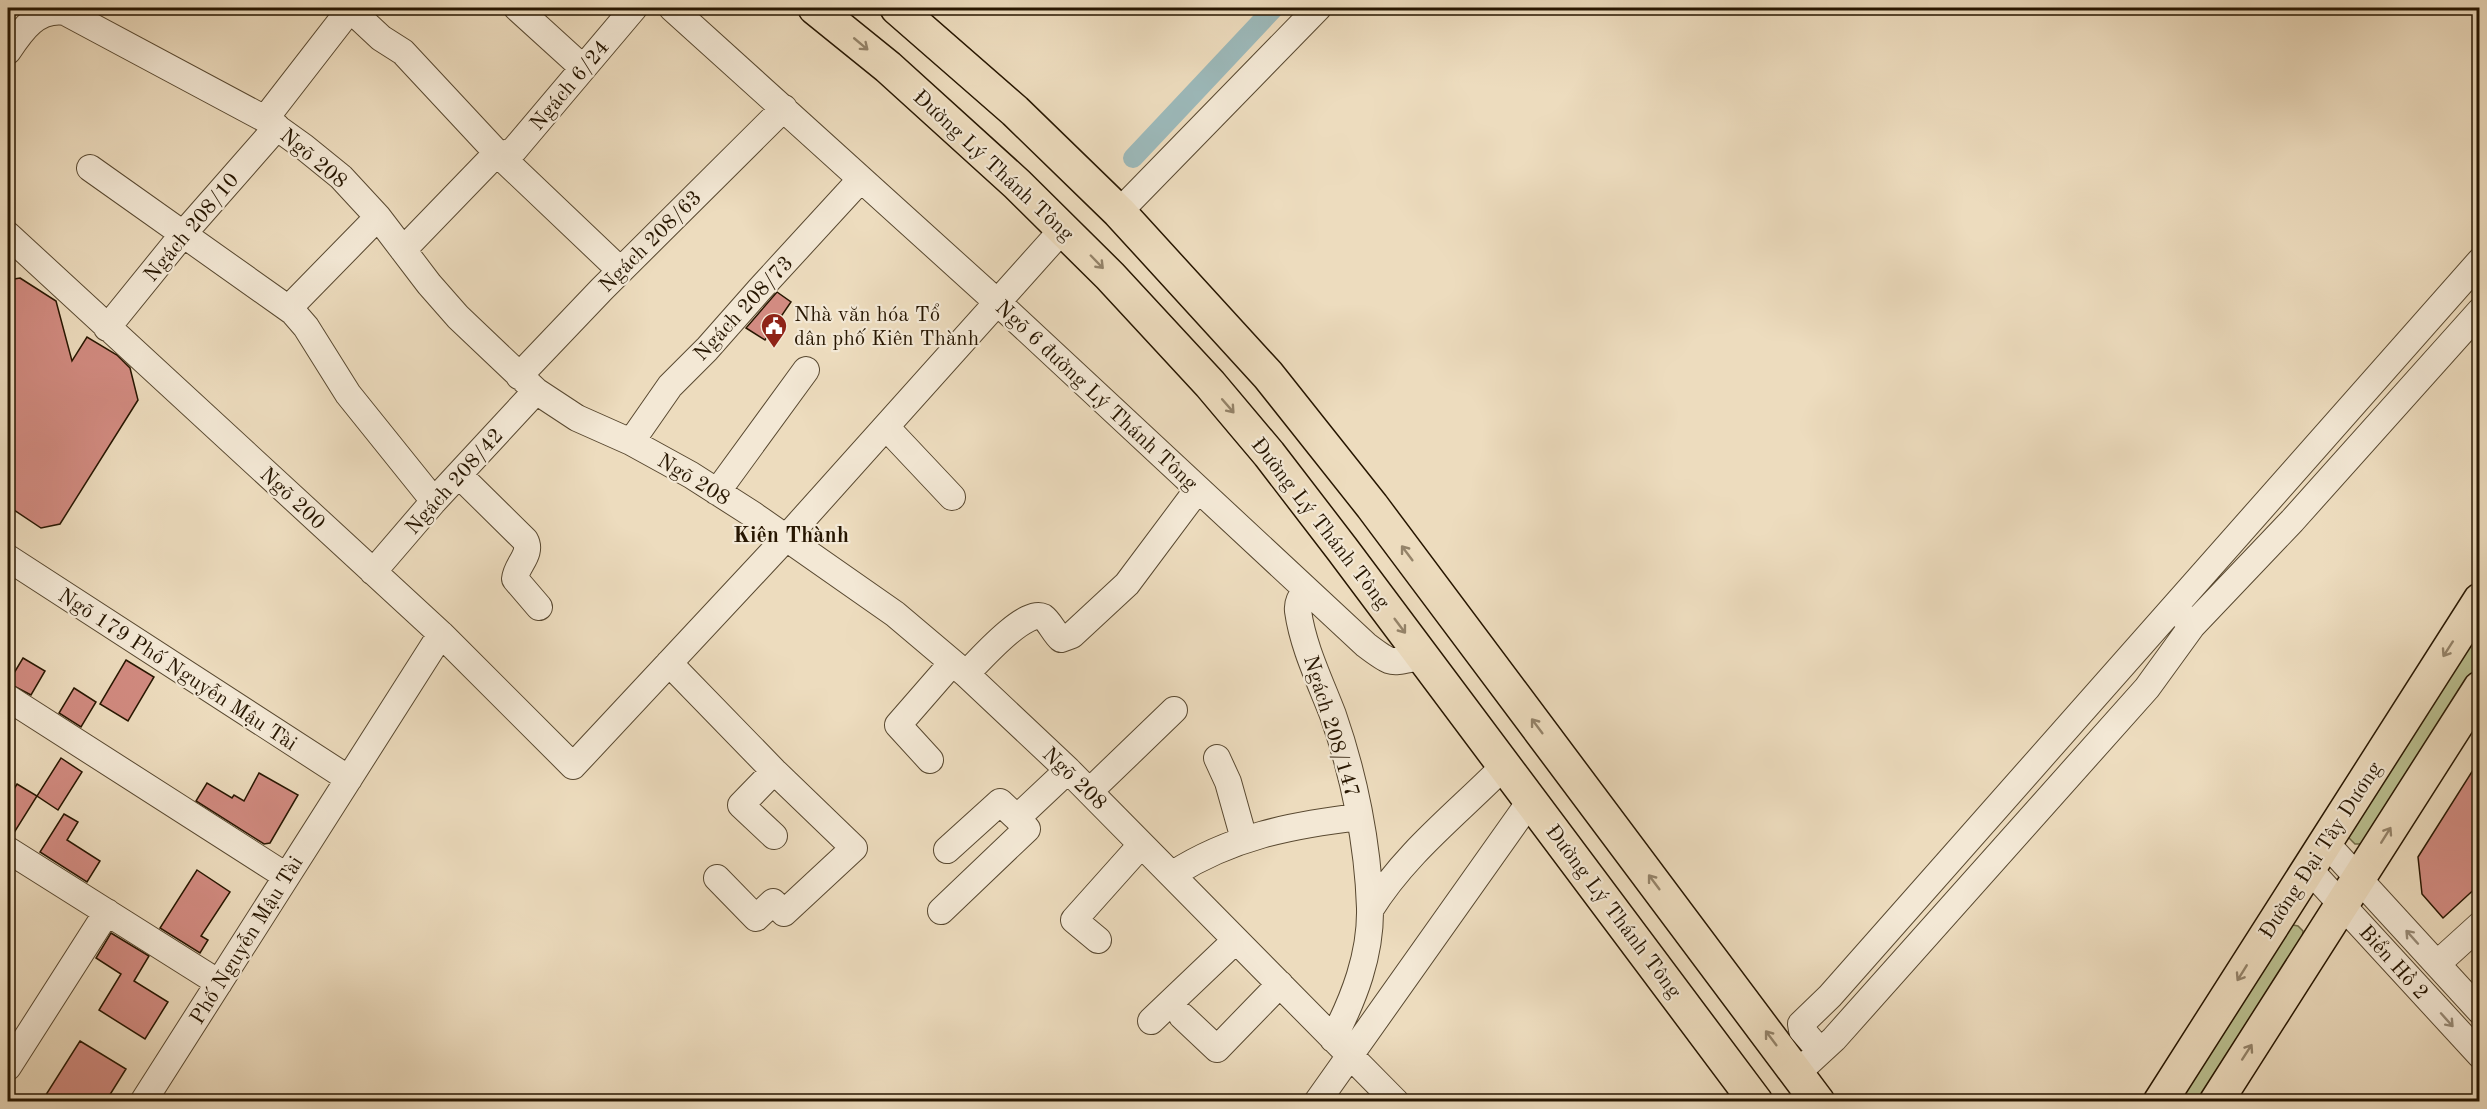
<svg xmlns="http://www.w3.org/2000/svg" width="2487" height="1109" font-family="'Old Standard TT',serif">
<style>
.green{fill:#bac090;stroke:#706b48;stroke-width:1.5}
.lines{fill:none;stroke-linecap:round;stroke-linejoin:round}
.canal{stroke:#9cb9ba;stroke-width:20}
.building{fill:#d28b81;stroke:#271601;stroke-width:1.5}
.minor-casing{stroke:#584830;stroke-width:28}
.major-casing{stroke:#271601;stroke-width:36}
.minor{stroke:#f3e8d5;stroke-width:26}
.major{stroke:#eddcbe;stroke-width:33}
.rail-casing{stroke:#271601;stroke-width:7}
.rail{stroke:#f3e8d5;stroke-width:4.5;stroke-dasharray:14;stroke-linecap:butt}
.oneway{stroke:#948369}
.oneway2{stroke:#978a76}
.labels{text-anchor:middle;stroke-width:4.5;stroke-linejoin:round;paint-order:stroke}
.street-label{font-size:21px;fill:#271601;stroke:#f3e8d5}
.poi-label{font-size:21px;fill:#271601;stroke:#f3e8d5;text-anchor:start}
.neighbourhood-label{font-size:22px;font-weight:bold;fill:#271601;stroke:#f3e8d5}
</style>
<rect width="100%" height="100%" fill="#eddcbe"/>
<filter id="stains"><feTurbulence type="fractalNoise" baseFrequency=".00333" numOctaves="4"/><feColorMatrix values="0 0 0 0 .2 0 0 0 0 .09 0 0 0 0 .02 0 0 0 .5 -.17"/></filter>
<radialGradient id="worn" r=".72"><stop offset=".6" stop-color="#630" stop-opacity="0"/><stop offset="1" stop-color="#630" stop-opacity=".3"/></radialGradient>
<path class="green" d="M 2479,624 L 2479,662 L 2369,836 L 2362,844 L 2355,844 L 2348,837 Z
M 2293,925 L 2298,926 L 2303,931 L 2302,939 L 2200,1101 L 2176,1102 L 2288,928 Z"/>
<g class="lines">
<path class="canal" d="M 1133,158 L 1274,8"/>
</g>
<path class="building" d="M 20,278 L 56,301 L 72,361 L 87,337 L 117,355 L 130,368 L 138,400 L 60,524 L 41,528 L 8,506 L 8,280 Z
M 777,292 L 791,302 L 765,340 L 746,328 Z
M 23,658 L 45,671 L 31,695 L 8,683 Z
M 126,660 L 154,677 L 128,721 L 100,704 Z
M 74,688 L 96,702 L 81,727 L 59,713 Z
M 61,758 L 82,772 L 58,810 L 37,796 Z
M 2480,759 L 2480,884 L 2443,918 L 2422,894 L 2418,857 Z
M 259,773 L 298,795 L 270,843 L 264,844 L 196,801 L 207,783 L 232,798 L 234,795 L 244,801 Z
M 17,784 L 37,796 L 12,836 L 8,835 L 8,799 Z
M 64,814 L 78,822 L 67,840 L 100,861 L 87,882 L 40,852 Z
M 197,870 L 230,892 L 201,936 L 208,940 L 200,953 L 160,928 Z
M 111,933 L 149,956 L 134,981 L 168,1002 L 145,1039 L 99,1010 L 121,974 L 96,958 Z
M 80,1041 L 126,1069 L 106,1101 L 42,1101 Z"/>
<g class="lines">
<g class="minor-casing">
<path id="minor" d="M 517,8 L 583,68
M 672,8 L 1008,312 L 1366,645 C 1396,668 1390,661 1423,657
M 350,9 L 381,38 L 403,52 L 499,155 L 620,270
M 8,51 C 22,30 37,8 65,12 L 265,119 L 304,147 L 341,177 L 378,217 L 429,284 L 458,317 L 536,391 L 577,418 L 631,442 L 691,475 L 752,514 L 895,614 L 966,674 L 1068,770 L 1396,1102
M 265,119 L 351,8
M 90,168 L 293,312 L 306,327 L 348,394 L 434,501
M 1119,212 L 1318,8
M 8,235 L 441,634 L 573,766 L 786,538 L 1063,229
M 403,250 L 491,159 L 514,150 L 634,8
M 289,308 L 378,217
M 107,328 L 184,233 L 277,127
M 519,376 L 602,289 L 784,108
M 886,427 L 952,497
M 631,442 L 670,386 L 707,349 L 760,289 L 861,179
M 459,475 L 525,540 C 533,554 516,565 515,579 L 539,607
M 717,492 L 806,370
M 8,558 L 349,779
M 373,572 L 434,501 L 536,391
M 1306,590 C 1301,597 1297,602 1298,611 C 1303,647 1320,681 1333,715 C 1354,775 1368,844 1370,908 C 1371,955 1354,998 1333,1039
M 2192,626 L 2292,521 L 2480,311
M 669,663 L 774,771 L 854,848 L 784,913 L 773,902 L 756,918 L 717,878
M 966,674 C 978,662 1025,608 1043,617 C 1050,622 1054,633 1061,639 L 1072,635 L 1127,584 L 1198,489
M 8,698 L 286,876
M 1217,758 L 1228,782 L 1244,839
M 930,760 L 898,725 L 952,663
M 774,771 L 741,805 L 774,836
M 1090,791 L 1174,710
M 2325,842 L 2480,1011
M 8,850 L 219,983
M 947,850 L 1000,802 L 1017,818
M 2308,868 L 2480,1055
M 1173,874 C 1231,837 1291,825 1359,817
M 1370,910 C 1405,853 1459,812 1505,765
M 941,911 L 1027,829 L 1017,818 L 1068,770
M 1098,940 L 1074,920 L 1141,845
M 2437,964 L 2480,925
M 1182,1016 L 1217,1049 L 1280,984
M 1151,1021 L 1236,940
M 1820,1051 L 1802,1030 L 1801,1024 L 1830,996 L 2480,261
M 1808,1063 L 1834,1039 L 2147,688 L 2192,626 L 2175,607
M 8,1067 L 107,912
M 143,1102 L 441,634
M 1317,1102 L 1531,800"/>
</g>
<g class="major-casing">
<path id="major" d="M 815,8 L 888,67 L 1017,184 L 1110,276 L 1210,384 L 1269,454 L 1342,549 L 1756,1102
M 897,8 L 1015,111 L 1119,212 L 1268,375 L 1372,506 L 1818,1102
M 2160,1102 L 2480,600
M 2216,1102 L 2480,688"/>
</g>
<use href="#minor" class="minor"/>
<use href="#major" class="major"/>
<g class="rail-casing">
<path id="rail" d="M 8,13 L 11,8"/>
</g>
<use href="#rail" class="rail"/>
</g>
<defs><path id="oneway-shaft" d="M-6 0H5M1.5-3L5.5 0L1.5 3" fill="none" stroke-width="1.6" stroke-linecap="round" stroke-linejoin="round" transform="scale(1.5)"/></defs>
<g class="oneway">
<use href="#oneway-shaft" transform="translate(861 44) rotate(40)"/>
<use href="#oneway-shaft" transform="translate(1097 262) rotate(46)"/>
<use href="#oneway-shaft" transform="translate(1228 406) rotate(49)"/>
<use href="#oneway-shaft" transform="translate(1407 553) rotate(-127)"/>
<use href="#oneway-shaft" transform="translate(1400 626) rotate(53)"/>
<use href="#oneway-shaft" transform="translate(2448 649) rotate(123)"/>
<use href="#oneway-shaft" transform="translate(1537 726) rotate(-127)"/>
<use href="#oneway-shaft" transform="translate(2386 835) rotate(-58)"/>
<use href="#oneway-shaft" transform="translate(1654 882) rotate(-127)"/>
<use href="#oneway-shaft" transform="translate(2242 973) rotate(122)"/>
<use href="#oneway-shaft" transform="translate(1771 1038) rotate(-127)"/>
<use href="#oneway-shaft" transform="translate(2247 1052) rotate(-57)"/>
</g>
<g class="oneway2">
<use href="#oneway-shaft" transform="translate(2412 937) rotate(-132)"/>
<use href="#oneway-shaft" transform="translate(2447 1020) rotate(48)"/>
</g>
<defs>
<g id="civic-pin" transform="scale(1.35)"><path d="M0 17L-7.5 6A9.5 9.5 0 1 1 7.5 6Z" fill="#8f2418" stroke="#f3e8d5"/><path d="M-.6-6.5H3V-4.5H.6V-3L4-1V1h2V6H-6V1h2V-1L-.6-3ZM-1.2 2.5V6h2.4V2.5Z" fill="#fff"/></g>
</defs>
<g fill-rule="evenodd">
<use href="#civic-pin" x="774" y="326"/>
</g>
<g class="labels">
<g class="street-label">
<text transform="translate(569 85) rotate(-50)" y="7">Ngách 6/24</text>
<text transform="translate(314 158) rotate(40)" y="7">Ngõ 208</text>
<text transform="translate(994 165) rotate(43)" y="7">Đường Lý Thánh Tông</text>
<text transform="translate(191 227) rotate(-50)" y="7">Ngách 208/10</text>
<text transform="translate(650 241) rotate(-45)" y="7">Ngách 208/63</text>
<text transform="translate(743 308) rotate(-47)" y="7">Ngách 208/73</text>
<text transform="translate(1097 395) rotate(43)" y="7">Ngõ 6 đường Lý Thánh Tông</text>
<text transform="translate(694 479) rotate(31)" y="7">Ngõ 208</text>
<text transform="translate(454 481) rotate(-48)" y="7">Ngách 208/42</text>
<text transform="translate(293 498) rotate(43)" y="7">Ngõ 200</text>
<text transform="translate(1321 523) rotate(52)" y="7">Đường Lý Thánh Tông</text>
<text transform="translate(178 669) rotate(33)" y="7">Ngõ 179 Phố Nguyễn Mậu Tài</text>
<text transform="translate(1332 726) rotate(73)" y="7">Ngách 208/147</text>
<text transform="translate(1075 778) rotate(44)" y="7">Ngõ 208</text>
<text transform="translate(2320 850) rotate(-57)" y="7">Đường Đại Tây Dương</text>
<text transform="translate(1614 911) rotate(53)" y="7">Đường Lý Thánh Tông</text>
<text transform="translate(246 940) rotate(-58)" y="7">Phố Nguyễn Mậu Tài</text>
<text transform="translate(2394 962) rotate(48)" y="7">Biển Hồ 2</text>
</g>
<g class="poi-label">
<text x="794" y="321">Nhà văn hóa Tổ<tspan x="794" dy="24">dân phố Kiên Thành</tspan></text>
</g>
<g class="neighbourhood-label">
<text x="791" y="542">Kiên Thành</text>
</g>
</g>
<rect width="2487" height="1109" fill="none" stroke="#eddcbe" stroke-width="30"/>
<rect x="9" y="9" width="2469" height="1091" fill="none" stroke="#271601" stroke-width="3"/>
<rect x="15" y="15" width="2457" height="1079" fill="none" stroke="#271601" stroke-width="1.5"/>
<rect width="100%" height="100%" filter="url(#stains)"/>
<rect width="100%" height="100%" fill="url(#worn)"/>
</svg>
